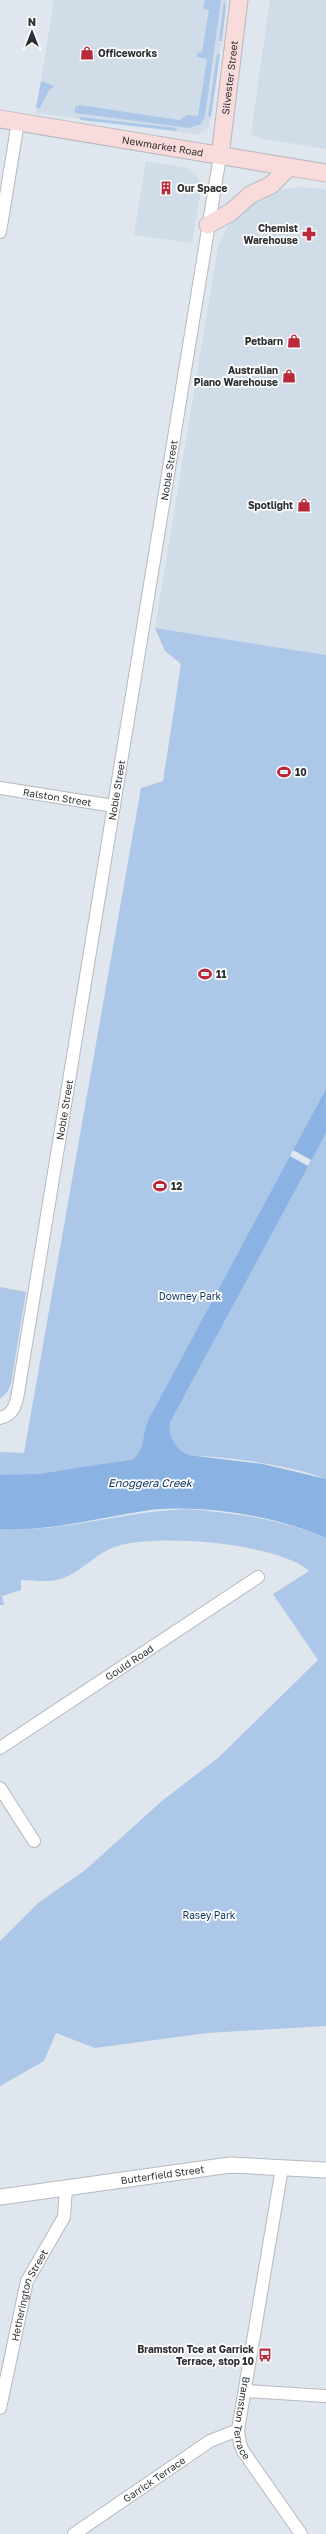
<svg xmlns="http://www.w3.org/2000/svg" width="326" height="2534" font-family="'Golos Text',sans-serif">
<style>
.built{fill:#d1dce9}
.green{fill:#acc7e7}
.water{fill:#8ab2e3}
.pier{fill:#e0e6ed}
.lines{fill:none;stroke-linecap:round;stroke-linejoin:round}
.minor-casing{stroke:#b4bac1;stroke-width:14}
.tertiary-casing{stroke:#b4bac1;stroke-width:17}
.secondary-casing{stroke:#b4bac1;stroke-width:19}
.minor{stroke:#fff;stroke-width:12}
.tertiary{stroke:#fff;stroke-width:15}
.secondary{stroke:#f9dbdb;stroke-width:17}
.labels{text-anchor:middle;stroke-width:3.5;stroke-linejoin:round;paint-order:stroke}
.poi-label{font-size:10px;font-weight:bold;fill:#2d2f32;stroke:#fff;text-anchor:start}
.street-label{font-size:10px;fill:#2d2f32;stroke:#fff}
.park-label{font-size:10px;fill:#0e3865;stroke:#fff}
.water-label{font-size:11px;font-style:italic;fill:#07325e;stroke:#fff}
</style>
<rect width="100%" height="100%" fill="#e0e6ed"/>
<path class="built" d="M 54,0 L 227,0 L 209,127 L 199,134 L 193,134 L 36,113 Z
M 270,0 L 326,0 L 326,149 L 259,138 L 251,134 Z
M 146,161 L 187,168 L 199,178 L 201,189 L 192,243 L 134,235 Z
M 299,187 L 326,189 L 326,655 L 155,628 L 218,246 L 228,226 L 243,208 L 273,191 Z"/>
<path class="green" d="M 205,0 L 221,0 L 205,116 L 201,124 L 189,128 L 75,113 L 75,107 L 80,105 L 179,120 L 187,115 L 198,116 L 207,59 L 197,57 L 197,53 L 202,52 L 209,10 L 203,9 Z
M 224,1 L 226,6 L 222,41 L 219,41 Z
M 217,54 L 220,54 L 211,117 L 208,116 Z
M 41,81 L 54,86 L 48,92 L 40,108 L 36,108 Z
M 79,117 L 177,128 L 176,131 L 81,120 Z
M 155,628 L 326,655 L 326,1479 C 284,1462 190,1451 145,1457 C 97,1463 48,1479 0,1475 L 0,1452 L 24,1453 L 141,788 L 163,781 L 181,664 L 165,651 Z
M 0,1287 L 26,1292 L 11,1384 L 8,1391 L 0,1399 Z
M 187,1509 C 234,1513 282,1519 326,1538 L 326,2026 L 207,2033 L 95,2048 L 56,2033 L 44,2061 L 0,2086 L 0,1941 L 38,1903 L 84,1871 L 163,1800 L 218,1758 L 318,1660 L 273,1594 L 309,1571 C 280,1543 150,1532 112,1548 C 94,1555 79,1574 60,1579 C 48,1583 33,1580 21,1580 L 21,1590 L 2,1596 L 4,1605 L 0,1605 L 0,1529 C 62,1533 124,1511 187,1509 Z"/>
<path class="water" d="M 326,1089 L 326,1133 L 170,1422 C 167,1436 176,1450 188,1455 L 263,1464 L 326,1479 L 326,1538 C 277,1516 204,1504 150,1510 C 101,1517 51,1532 0,1529 L 0,1475 L 40,1474 L 133,1459 C 145,1450 142,1437 147,1424 C 149,1417 154,1410 157,1404 Z"/>
<path class="pier" d="M 293,1150 L 311,1160 L 308,1166 L 290,1156 Z"/>
<g class="lines">
<g class="minor-casing">
<g id="minor">
<path d="M 0,232 L 18,122"/>
<path id="s1" d="M 0,788 L 114,806"/>
<path id="s2" d="M 0,1418 C 13,1415 16,1405 18,1393 L 220,156"/>
<path id="s3" d="M 0,1748 L 258,1577"/>
<path d="M 0,1788 L 34,1841"/>
<path id="s4" d="M 282,2168 L 238,2430 L 240,2444 L 243,2451 L 301,2534"/>
<path d="M 246,2391 L 326,2396"/>
<path id="s5" d="M 0,2408 L 27,2281 L 64,2217 L 66,2188"/>
<path id="s6" d="M 74,2534 L 210,2441 L 238,2430"/>
</g>
</g>
<g class="tertiary-casing">
<g id="tertiary">
<path id="s7" d="M 0,2197 L 230,2165 L 326,2170"/>
</g>
</g>
<g class="secondary-casing">
<g id="secondary">
<path id="s8" d="M 0,119 L 326,173"/>
<path id="s9" d="M 220,156 L 239,0"/>
<path d="M 208,225 L 231,212 L 250,195 L 271,185 L 289,167"/>
</g>
</g>
<use href="#minor" class="minor"/>
<use href="#tertiary" class="tertiary"/>
<use href="#secondary" class="secondary"/>
</g>
<defs>
<g id="shop-bare" transform="scale(1.08)"><path d="M-5-2.5h2.3a2.7 3.5 0 0 1 5.4 0H5L5.5 6h-11ZM-1.5-2.5h3a1.5 2.3 0 0 0-3 0Z" fill="#ba2939" stroke="#fff" stroke-width="2.5" paint-order="stroke"/></g>
<g id="building-bare" transform="scale(1.08)"><path d="M-4-6H4V6H1V3H-1V6H-4ZM-2.5-4.3h1.7v1.8h-1.7ZM.8-4.3h1.7v1.8H.8ZM-2.5-1h1.7V.8h-1.7ZM.8-1h1.7V.8H.8Z" fill="#ba2939" stroke="#fff" stroke-width="2.5" paint-order="stroke"/></g>
<g id="pharmacy-bare" transform="scale(1.08)"><path d="M-2-6h4v4h4v4h-4v4h-4v-4h-4v-4h4Z" fill="#ba2939" stroke="#fff" stroke-width="2.5" paint-order="stroke"/></g>
<g id="stadium-bare" transform="scale(1.08)"><path d="M0-5a6.5 5 0 1 0 0 10a6.5 5 0 1 0 0-10ZM-3.5-1.8h7v3.6h-7Z" fill="#ba2939" stroke="#fff" stroke-width="2.5" paint-order="stroke"/></g>
<g id="bus-bare" transform="scale(1.08)"><path d="M-5-6H5V4H4V6H2V4H-2V6H-4V4H-5ZM-3.5-4V0h7V-4ZM-3.5 1.2v1.5H-2V1.2ZM2 1.2v1.5H3.5V1.2Z" fill="#ba2939" stroke="#fff" stroke-width="2.5" paint-order="stroke"/></g>
</defs>
<g fill-rule="evenodd">
<use href="#shop-bare" x="87" y="53"/>
<use href="#building-bare" x="166" y="188"/>
<use href="#pharmacy-bare" x="309" y="234"/>
<use href="#shop-bare" x="294" y="341"/>
<use href="#shop-bare" x="289" y="376"/>
<use href="#shop-bare" x="304" y="505"/>
<use href="#stadium-bare" x="284" y="772"/>
<use href="#stadium-bare" x="205" y="974"/>
<use href="#stadium-bare" x="160" y="1186"/>
<use href="#bus-bare" x="265" y="2355"/>
</g>
<g class="labels">
<g class="poi-label">
<text x="98" y="57">Officeworks</text>
<text x="177" y="192">Our Space</text>
<text x="298" y="232" text-anchor="end">Chemist<tspan x="298" dy="12">Warehouse</tspan></text>
<text x="283" y="345" text-anchor="end">Petbarn</text>
<text x="278" y="374" text-anchor="end">Australian<tspan x="278" dy="12">Piano Warehouse</tspan></text>
<text x="293" y="509" text-anchor="end">Spotlight</text>
<text x="295" y="776">10</text>
<text x="216" y="978">11</text>
<text x="171" y="1190">12</text>
<text x="254" y="2353" text-anchor="end">Bramston Tce at Garrick<tspan x="254" dy="12">Terrace, stop 10</tspan></text>
</g>
<g class="street-label">
<text dy="4" stroke="none"><textPath href="#s9" startOffset="79">Silvester Street</textPath></text>
<text dy="4" stroke="none"><textPath href="#s8" startOffset="165">Newmarket Road</textPath></text>
<text dy="4" stroke="none"><textPath href="#s2" startOffset="968">Noble Street</textPath></text>
<text dy="4" stroke="none"><textPath href="#s2" startOffset="644">Noble Street</textPath></text>
<text dy="4" stroke="none"><textPath href="#s1" startOffset="58">Ralston Street</textPath></text>
<text dy="4" stroke="none"><textPath href="#s2" startOffset="320">Noble Street</textPath></text>
<text dy="4" stroke="none"><textPath href="#s3" startOffset="155">Gould Road</textPath></text>
<text dy="4" stroke="none"><textPath href="#s7" startOffset="164">Butterfield Street</textPath></text>
<text dy="4" stroke="none"><textPath href="#s5" startOffset="117">Hetherington Street</textPath></text>
<text dy="4" stroke="none"><textPath href="#s4" startOffset="254">Bramston Terrace</textPath></text>
<text dy="4" stroke="none"><textPath href="#s6" startOffset="97">Garrick Terrace</textPath></text>
</g>
<g class="park-label">
<text x="190" y="1300">Downey Park</text>
<text x="209" y="1919">Rasey Park</text>
</g>
<g class="water-label">
<text x="150" y="1487">Enoggera Creek</text>
</g>
</g>
<g transform="translate(32 32)" stroke="#ffffff" stroke-width="3" paint-order="stroke">
<path d="M0-3L7 15L0 10L-7 15Z" fill="#2d2f32"/>
<text y="-6" font-size="11" font-weight="bold" text-anchor="middle" fill="#2d2f32">N</text>
</g>
</svg>
